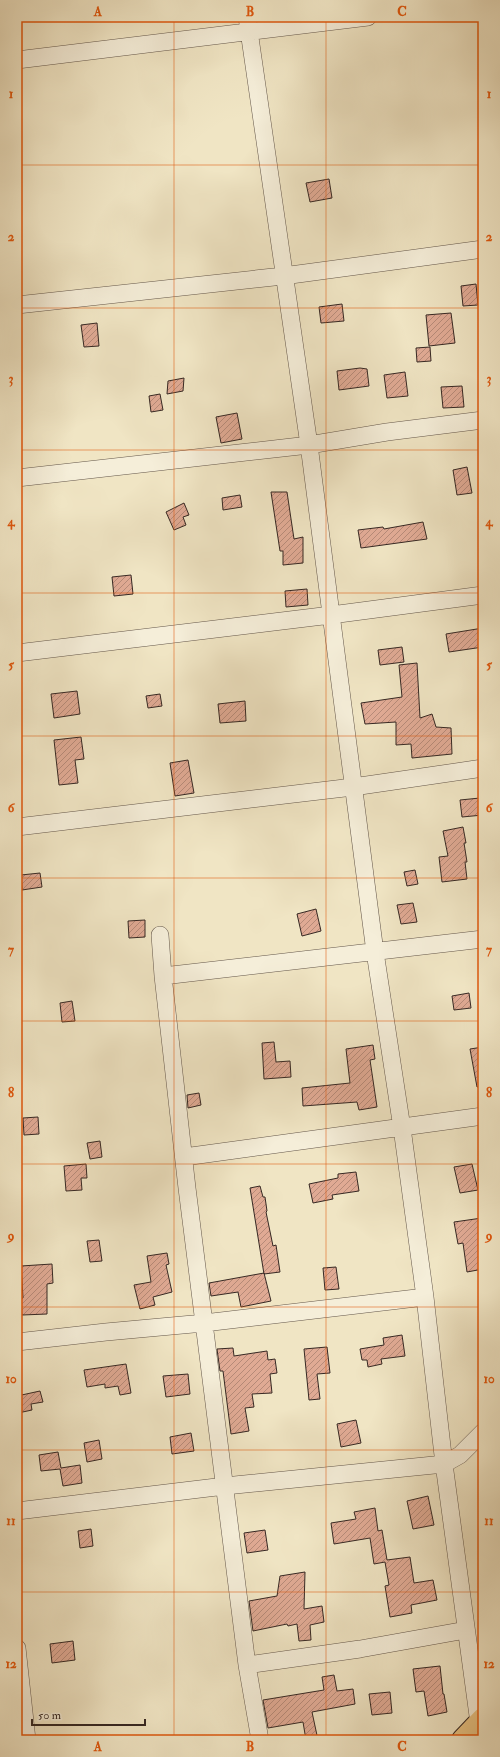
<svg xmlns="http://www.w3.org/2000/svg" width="500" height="1757" font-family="'IM FELL Double Pica',serif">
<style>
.building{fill:url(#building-hatch);stroke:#362823}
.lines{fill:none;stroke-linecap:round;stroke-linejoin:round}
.street-casing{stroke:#64574b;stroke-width:18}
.primary-casing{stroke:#362823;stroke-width:24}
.street{stroke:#f5eed9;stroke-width:17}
.primary{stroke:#e8c282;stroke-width:22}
.grid{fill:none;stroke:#df570d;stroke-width:1;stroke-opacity:0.55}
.neatline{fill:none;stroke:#df570d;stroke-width:1.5}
.grid-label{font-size:13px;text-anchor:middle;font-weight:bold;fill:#df570d}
</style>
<defs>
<pattern id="building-hatch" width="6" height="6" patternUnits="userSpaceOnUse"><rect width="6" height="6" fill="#e0aa94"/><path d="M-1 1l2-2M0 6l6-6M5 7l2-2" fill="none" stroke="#b68a78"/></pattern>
</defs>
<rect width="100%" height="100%" fill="#f0e5c4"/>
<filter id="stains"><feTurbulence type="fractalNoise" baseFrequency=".005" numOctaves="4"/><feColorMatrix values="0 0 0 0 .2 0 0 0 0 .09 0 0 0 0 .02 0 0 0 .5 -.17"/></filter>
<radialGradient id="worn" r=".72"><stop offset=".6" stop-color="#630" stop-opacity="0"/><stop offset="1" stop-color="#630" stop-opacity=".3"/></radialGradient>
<path class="building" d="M 329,179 L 332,198 L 310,202 L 306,183 Z
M 476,284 L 478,305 L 463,306 L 461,286 Z
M 342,304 L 344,321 L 321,323 L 319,307 Z
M 451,313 L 455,343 L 429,346 L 426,315 Z
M 97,323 L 99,346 L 84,347 L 81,325 Z
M 430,347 L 431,361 L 417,362 L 416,348 Z
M 360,368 L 367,369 L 369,386 L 339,390 L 337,371 Z
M 405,372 L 408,396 L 387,398 L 384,375 Z
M 184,378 L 183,391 L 167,394 L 168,381 Z
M 462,386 L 464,407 L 443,408 L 441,387 Z
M 160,394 L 163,410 L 151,412 L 149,396 Z
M 237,413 L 242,439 L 221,443 L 216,417 Z
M 467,467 L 472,493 L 457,495 L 453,470 Z
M 271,492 L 287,492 L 294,539 L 303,537 L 303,563 L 283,565 L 283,551 L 280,551 Z
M 240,495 L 242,507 L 223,510 L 222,498 Z
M 184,503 L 189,515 L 183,517 L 186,525 L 174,530 L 166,512 Z
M 423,522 L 427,539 L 361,548 L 358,530 L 383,527 L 384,529 Z
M 131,575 L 133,594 L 114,596 L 112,577 Z
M 307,589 L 308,605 L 286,607 L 285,591 Z
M 483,628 L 483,647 L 449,652 L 446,634 Z
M 402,647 L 404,662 L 380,665 L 378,650 Z
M 417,663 L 420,718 L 432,714 L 436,727 L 451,728 L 452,754 L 412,758 L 411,744 L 396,745 L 396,722 L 365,724 L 361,703 L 402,697 L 399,665 Z
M 77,691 L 80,714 L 54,718 L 51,694 Z
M 160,694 L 162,706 L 148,708 L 146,696 Z
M 245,701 L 246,721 L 220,723 L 218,704 Z
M 81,737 L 84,759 L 75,760 L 78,783 L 59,785 L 54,740 Z
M 188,760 L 194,793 L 175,796 L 170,763 Z
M 480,798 L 483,798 L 483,815 L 462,817 L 460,800 Z
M 463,827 L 466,843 L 464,843 L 467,862 L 465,862 L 467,879 L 442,882 L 439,857 L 448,856 L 443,831 Z
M 415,870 L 418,884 L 407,886 L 404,872 Z
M 40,873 L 42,887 L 22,890 L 21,875 Z
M 413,903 L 417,922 L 401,924 L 397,905 Z
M 316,909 L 321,931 L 302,936 L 297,914 Z
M 145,920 L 145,937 L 129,938 L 128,921 Z
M 469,993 L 471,1008 L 454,1010 L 452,996 Z
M 72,1001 L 75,1021 L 62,1022 L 60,1003 Z
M 274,1042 L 276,1062 L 290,1061 L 291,1077 L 264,1079 L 262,1043 Z
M 373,1045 L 375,1059 L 370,1060 L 377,1107 L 359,1110 L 357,1102 L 303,1106 L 302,1088 L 350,1083 L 346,1049 Z
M 483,1047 L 483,1086 L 477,1087 L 470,1049 Z
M 199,1093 L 201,1105 L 188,1108 L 187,1095 Z
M 38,1117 L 39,1134 L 24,1135 L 23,1118 Z
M 100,1141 L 102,1157 L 90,1159 L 87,1143 Z
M 86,1164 L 87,1178 L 81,1178 L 82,1190 L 66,1191 L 64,1166 Z
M 472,1164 L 478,1190 L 460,1193 L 454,1167 Z
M 356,1172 L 359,1191 L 332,1195 L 333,1199 L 313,1203 L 309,1184 L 338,1178 L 338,1174 Z
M 260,1186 L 263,1197 L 265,1197 L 267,1211 L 266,1212 L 273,1246 L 276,1245 L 280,1272 L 264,1274 L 250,1188 Z
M 482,1218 L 483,1269 L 467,1272 L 463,1243 L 458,1244 L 454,1222 Z
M 99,1240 L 102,1261 L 90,1262 L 87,1241 Z
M 167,1253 L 169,1264 L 166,1265 L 172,1292 L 153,1297 L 155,1305 L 140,1309 L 134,1285 L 151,1282 L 147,1256 Z
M 52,1264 L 53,1283 L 47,1284 L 47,1314 L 22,1315 L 18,1299 L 23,1298 L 21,1266 Z
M 336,1267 L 339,1289 L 325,1290 L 323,1268 Z
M 264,1273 L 271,1301 L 241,1307 L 238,1292 L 211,1296 L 209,1283 Z
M 402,1335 L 405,1356 L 381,1359 L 382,1364 L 368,1367 L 367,1360 L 362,1360 L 360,1349 L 384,1345 L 383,1338 Z
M 327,1347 L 330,1373 L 317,1374 L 320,1399 L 309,1400 L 304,1349 Z
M 233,1348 L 234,1356 L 267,1351 L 268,1360 L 275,1359 L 277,1373 L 270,1374 L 272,1393 L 252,1394 L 254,1407 L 245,1408 L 249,1431 L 231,1434 L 223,1371 L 220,1371 L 217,1349 Z
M 126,1364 L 131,1393 L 120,1395 L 118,1386 L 105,1388 L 105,1384 L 87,1387 L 84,1370 Z
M 188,1374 L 190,1394 L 166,1397 L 163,1376 Z
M 40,1391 L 43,1402 L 31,1404 L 32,1410 L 18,1413 L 17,1396 Z
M 356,1420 L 361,1443 L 341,1447 L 337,1424 Z
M 191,1433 L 194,1451 L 172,1454 L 170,1437 Z
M 99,1440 L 102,1459 L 87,1462 L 84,1443 Z
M 58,1452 L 61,1468 L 80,1465 L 82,1483 L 63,1486 L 60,1469 L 41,1471 L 39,1455 Z
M 428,1496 L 434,1525 L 413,1529 L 407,1501 Z
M 375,1508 L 378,1531 L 382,1530 L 387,1560 L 410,1557 L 414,1583 L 433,1580 L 437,1600 L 411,1605 L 412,1613 L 390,1617 L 385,1586 L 389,1585 L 385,1562 L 374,1564 L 370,1538 L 334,1544 L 331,1523 L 356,1519 L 354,1512 Z
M 91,1529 L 93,1546 L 80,1548 L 78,1531 Z
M 265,1530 L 268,1550 L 247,1553 L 244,1533 Z
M 305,1572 L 304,1609 L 322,1606 L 324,1622 L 310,1625 L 311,1640 L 299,1641 L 297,1624 L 288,1626 L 287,1624 L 253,1631 L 249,1601 L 277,1596 L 280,1576 Z
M 73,1641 L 75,1660 L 52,1663 L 50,1644 Z
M 440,1666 L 443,1694 L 444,1694 L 447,1712 L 428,1716 L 424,1691 L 416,1692 L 413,1669 Z
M 334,1675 L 337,1691 L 353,1689 L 355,1704 L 312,1712 L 318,1740 L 306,1740 L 303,1722 L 268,1728 L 263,1700 L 324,1690 L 322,1677 Z
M 390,1692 L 392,1713 L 372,1715 L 369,1694 Z"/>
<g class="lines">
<g class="street-casing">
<path id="street" d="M 247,17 L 309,445 L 375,952 L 402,1128 L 425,1297 L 444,1464 L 479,1723
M 17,60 L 368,17
M 17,305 L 283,276 L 483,249
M 17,478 L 309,445 L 387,432 L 483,420
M 17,653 L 331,615 L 483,595
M 17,827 L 353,787 L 483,768
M 160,935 L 163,976 L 483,939
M 163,976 L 187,1188 L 247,1665 L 260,1740
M 184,1157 L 483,1116
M 17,1342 L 106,1332 L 204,1323 L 425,1297
M 17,1511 L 225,1486 L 444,1464 L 460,1455 L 483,1432
M 17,1648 L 27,1740
M 247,1665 L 360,1649 L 466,1630"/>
</g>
<g class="primary-casing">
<path id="primary" d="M 463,1740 L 483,1719"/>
</g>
<use href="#street" class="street"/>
<use href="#primary" class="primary"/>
</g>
<path class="grid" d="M 174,17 L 174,1740M 326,17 L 326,1740M 17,165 L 483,165M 17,308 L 483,308M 17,450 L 483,450M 17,593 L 483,593M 17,736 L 483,736M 17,878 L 483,878M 17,1021 L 483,1021M 17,1164 L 483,1164M 17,1307 L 483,1307M 17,1450 L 483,1450M 17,1592 L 483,1592"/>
<rect width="500" height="1757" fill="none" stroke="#f0e5c4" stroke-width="44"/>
<path d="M32 1719v6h113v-6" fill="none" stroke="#362823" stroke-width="2"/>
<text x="38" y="1719" font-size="12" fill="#362823" stroke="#f5eed9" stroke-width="3" paint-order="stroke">50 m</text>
<rect x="22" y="22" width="456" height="1713" class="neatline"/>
<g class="grid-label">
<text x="98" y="16">A</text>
<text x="250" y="16">B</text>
<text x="402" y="16">C</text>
<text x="11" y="98">1</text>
<text x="489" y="98">1</text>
<text x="11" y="241">2</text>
<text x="489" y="241">2</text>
<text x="11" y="383">3</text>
<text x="489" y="383">3</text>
<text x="11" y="526">4</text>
<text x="489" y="526">4</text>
<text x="11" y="669">5</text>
<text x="489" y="669">5</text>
<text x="11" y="812">6</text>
<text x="489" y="812">6</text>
<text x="11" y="954">7</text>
<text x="489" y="954">7</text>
<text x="11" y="1097">8</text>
<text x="489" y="1097">8</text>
<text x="11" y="1240">9</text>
<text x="489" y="1240">9</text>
<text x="11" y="1383">10</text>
<text x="489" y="1383">10</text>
<text x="11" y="1525">11</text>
<text x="489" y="1525">11</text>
<text x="11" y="1668">12</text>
<text x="489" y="1668">12</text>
<text x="98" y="1751">A</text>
<text x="250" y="1751">B</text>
<text x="402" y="1751">C</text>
</g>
<rect width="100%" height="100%" filter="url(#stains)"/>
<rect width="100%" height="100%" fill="url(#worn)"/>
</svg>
